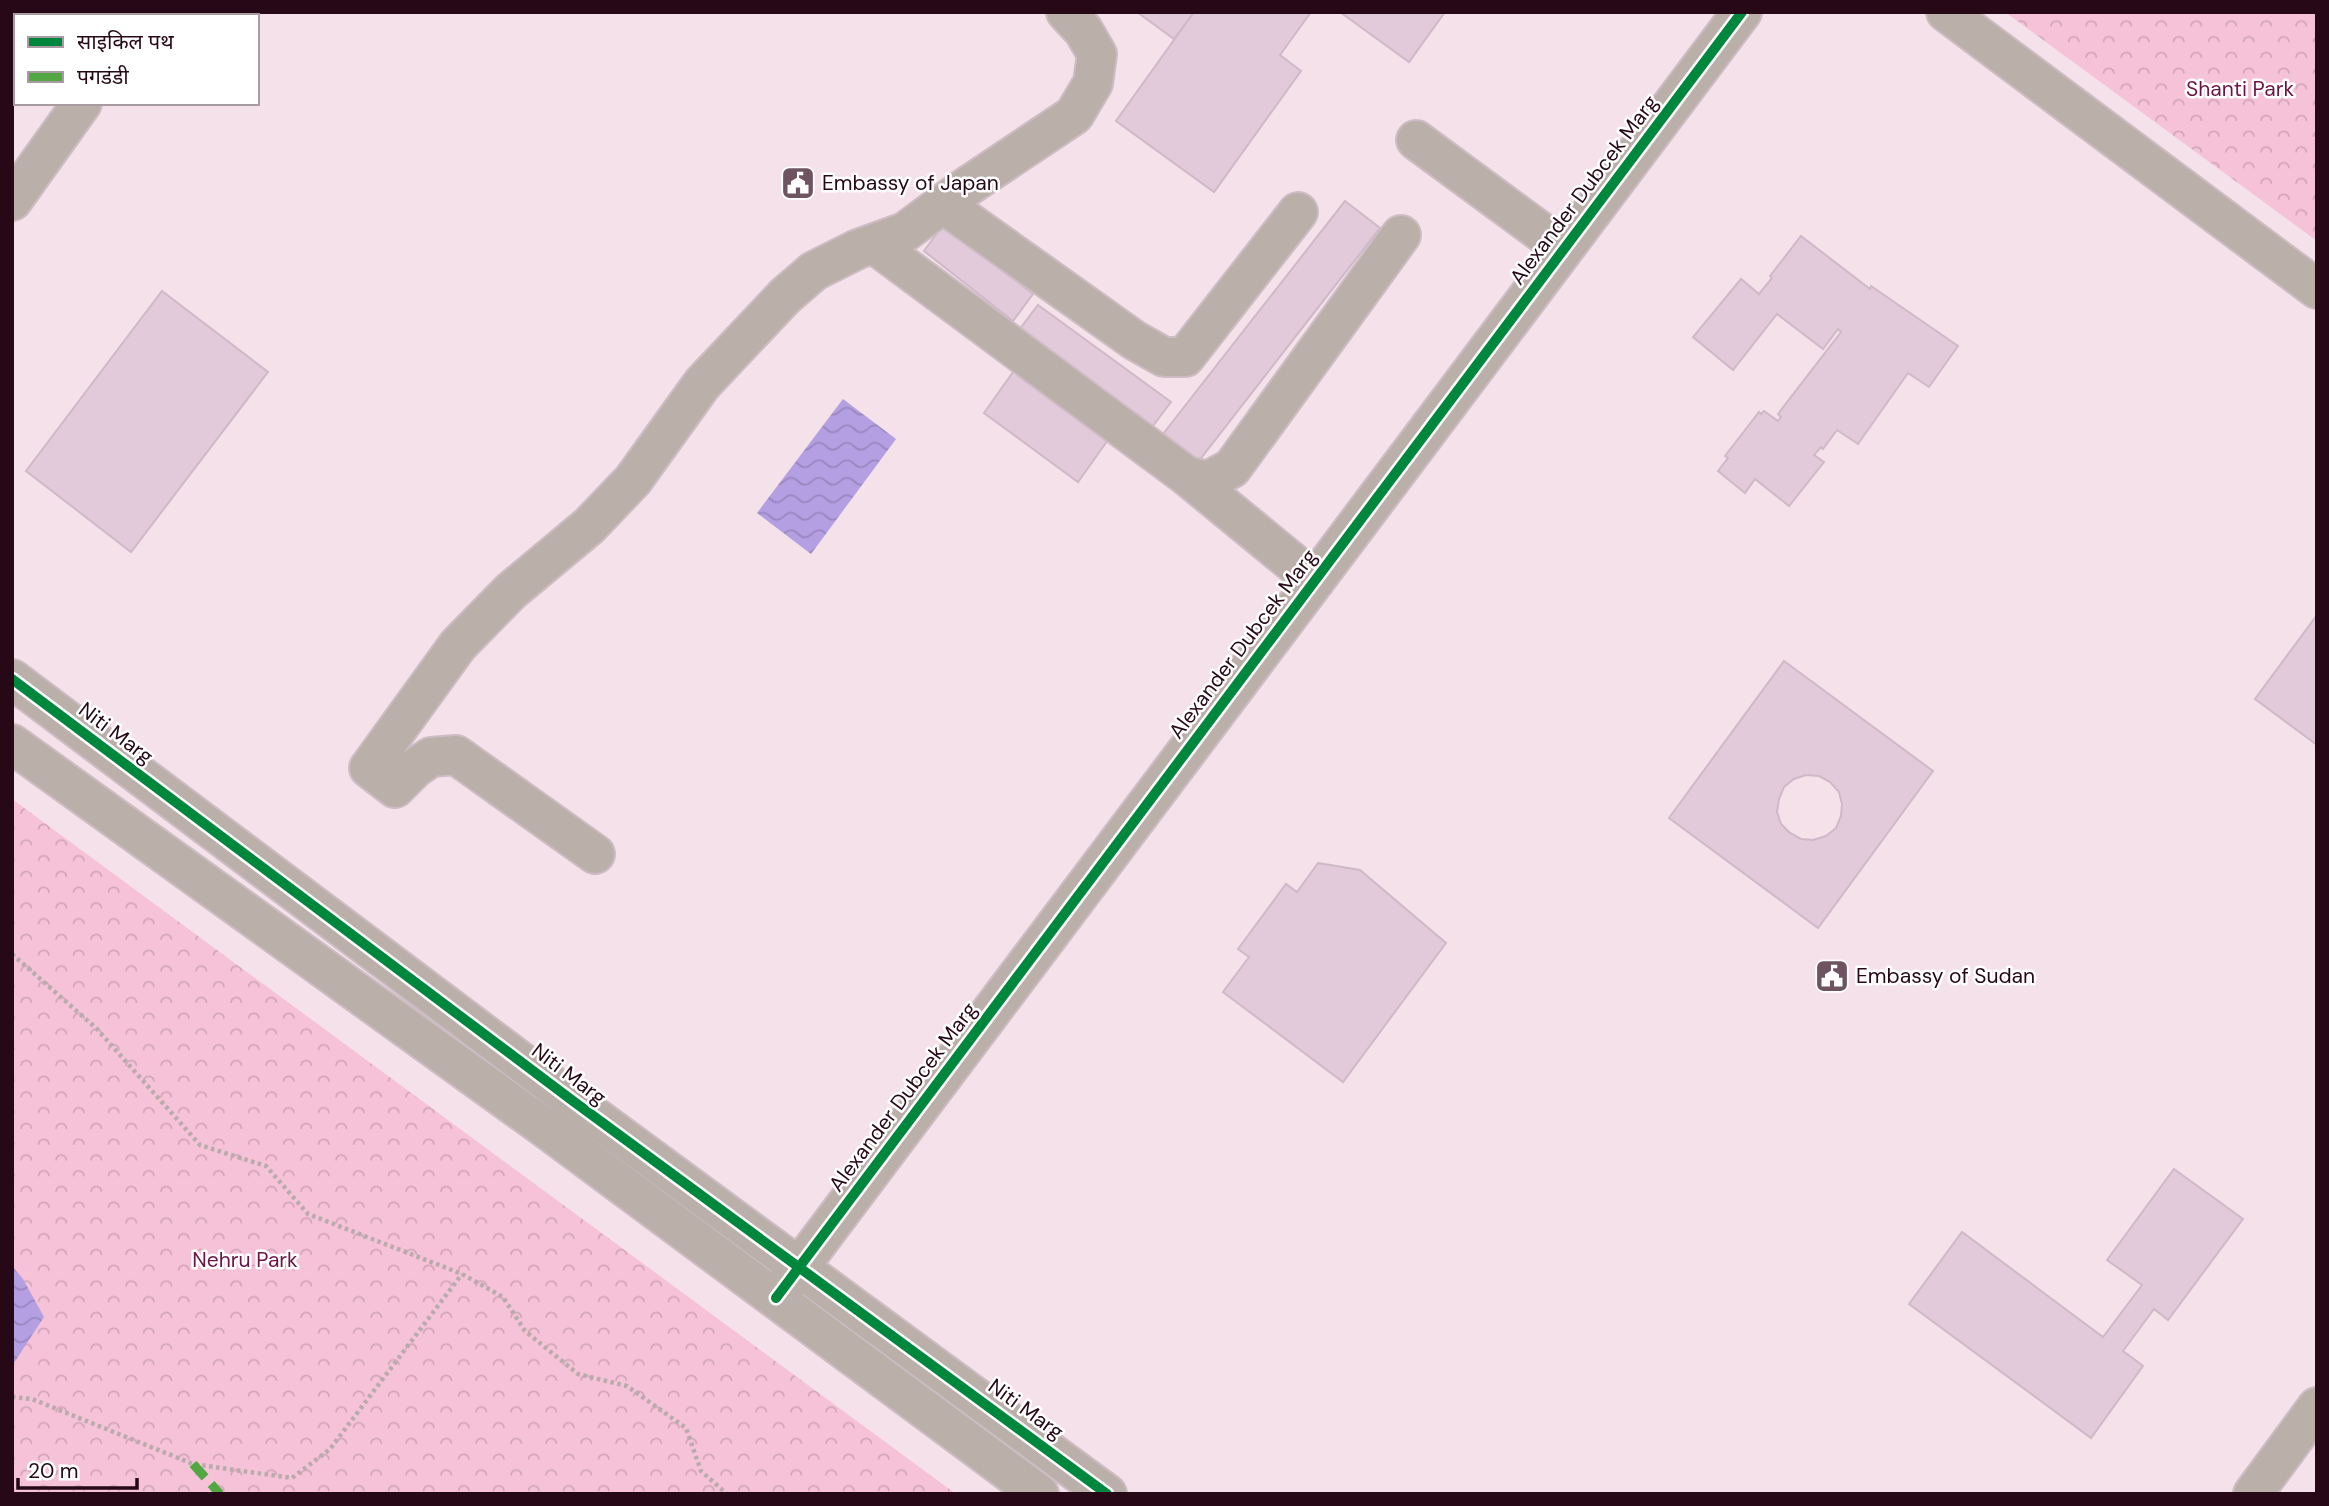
<svg xmlns="http://www.w3.org/2000/svg" width="2329" height="1506" font-family="'DM Sans','Noto Sans Devanagari',sans-serif">
<style>
.park{fill:url(#park-crowns)}
.water{fill:url(#water-waves)}
.building{fill:#e3cadb;stroke:#cfb9c7;stroke-width:2;fill-rule:evenodd}
.lines{fill:none;stroke-linecap:round;stroke-linejoin:round}
.minor-casing{stroke:#cebcc4;stroke-width:42}
.path{stroke:#b9abac;stroke-width:4.5;stroke-dasharray:3.5 3.5;stroke-linecap:butt}
.minor{stroke:#bbafaa;stroke-width:38}
.quiet{stroke:#53a742;stroke-width:9;stroke-dasharray:18 9;stroke-linecap:butt}
.cycleway-casing{stroke:#fff;stroke-width:15}
.cycleway{stroke:#00873e;stroke-width:10}
.labels{text-anchor:middle;stroke-width:5;stroke-linejoin:round;paint-order:stroke}
.park-label{font-size:21px;fill:#6d1445;stroke:#fff}
.poi-label{font-size:21px;fill:#260817;stroke:#fff;text-anchor:start}
.street-label{font-size:21px;fill:#260817;stroke:#fff}
</style>
<defs>
<pattern id="park-crowns" width="20" height="18" patternUnits="userSpaceOnUse" patternTransform="scale(1.75)"><rect width="20" height="18" fill="#f5c2d7"/><path d="M2 6a3 3 0 1 1 6 0M12 15a3 3 0 1 1 6 0" fill="none" stroke="#d2a5b8"/></pattern>
<pattern id="water-waves" width="16" height="10" patternUnits="userSpaceOnUse" patternTransform="scale(1.75)"><rect width="16" height="10" fill="#b39fe1"/><path d="M0 5q4-4 8 0t8 0" fill="none" stroke="#9a87c0"/></pattern>
</defs>
<rect width="100%" height="100%" fill="#f5e1e9"/>
<path class="park" d="M 2005,12 L 2317,12 L 2317,241 Z
M 12,799 L 956,1494 L 12,1494 Z"/>
<path class="water" d="M 843,399 L 896,439 L 811,554 L 757,513 Z
M 12,1266 L 23,1279 L 44,1317 L 12,1366 Z"/>
<path class="building" d="M 1137,12 L 1194,12 L 1174,39 Z
M 1194,12 L 1311,12 L 1280,55 L 1301,71 L 1214,192 L 1116,121 Z
M 1340,12 L 1445,12 L 1409,62 Z
M 1345,201 L 1380,228 L 1198,462 L 1163,434 Z
M 944,224 L 1033,294 L 1013,321 L 924,251 Z
M 1801,236 L 1870,289 L 1871,286 L 1958,346 L 1929,387 L 1908,373 L 1858,444 L 1837,430 L 1823,449 L 1821,447 L 1814,455 L 1824,462 L 1789,506 L 1755,479 L 1745,493 L 1718,471 L 1728,458 L 1725,456 L 1759,412 L 1761,414 L 1764,411 L 1778,421 L 1781,417 L 1778,414 L 1841,332 L 1838,329 L 1823,349 L 1777,314 L 1733,370 L 1693,337 L 1741,279 L 1759,294 L 1772,278 L 1770,276 Z
M 162,291 L 268,372 L 131,552 L 26,471 Z
M 1038,305 L 1171,402 L 1152,427 L 1019,330 Z
M 1016,368 L 1110,437 L 1078,482 L 984,413 Z
M 2317,615 L 2317,745 L 2255,699 Z
M 1784,661 L 1933,771 L 1818,928 L 1669,818 ZM 1806,775 L 1819,776 L 1830,782 L 1839,792 L 1842,804 L 1841,816 L 1836,828 L 1826,836 L 1813,840 L 1801,839 L 1790,833 L 1781,824 L 1777,812 L 1779,799 L 1784,787 L 1794,779 Z
M 1318,863 L 1360,870 L 1446,943 L 1343,1082 L 1223,992 L 1249,957 L 1238,949 L 1286,884 L 1297,892 Z
M 2174,1169 L 2243,1219 L 2168,1320 L 2154,1309 L 2123,1351 L 2143,1366 L 2091,1438 L 1909,1304 L 1962,1232 L 2103,1337 L 2142,1285 L 2107,1260 Z"/>
<g class="lines">
<g class="minor-casing">
<path id="minor" d="M 1946,12 L 2317,289
M 144,16 L 146,12
M 1416,140 L 1564,249
M 12,201 L 82,103
M 943,204 L 1134,340 L 1164,357 L 1185,357 L 1298,212
M 874,244 L 1187,476 L 1208,481 L 1232,468 L 1401,235
M 1187,476 L 1315,581
M 12,679 L 573,1101 L 1107,1494
M 12,744 L 544,1127 L 1039,1494
M 595,854 L 456,755 L 431,757 L 415,768 L 395,788 L 369,768 L 458,645 L 511,591 L 589,526 L 633,480 L 702,384 L 785,296 L 814,271 L 858,249 L 905,232 L 959,192 L 1074,115 L 1093,83 L 1097,54 L 1083,30 L 1066,12
M 776,1298 L 1742,12
M 2253,1494 L 2317,1407"/>
</g>
<path class="path" d="M 12,954 L 97,1029 L 200,1145 L 266,1166 L 308,1214 L 462,1274 L 503,1297 L 525,1331 L 578,1374 L 627,1386 L 686,1428 L 701,1471 L 727,1494
M 12,1397 L 32,1399 L 193,1464 L 292,1478 L 330,1449 L 462,1274"/>
<use href="#minor" class="minor"/>
<path class="quiet" d="M 193,1464 L 220,1494"/>
<g class="cycleway-casing">
<path id="cycleway" d="M 12,679 L 573,1101 L 1107,1494
M 776,1298 L 1742,12"/>
</g>
<use href="#cycleway" class="cycleway"/>
</g>
<defs>
<g id="civic-square" transform="scale(1.75)"><rect x="-9" y="-9" width="18" height="18" rx="4" fill="#6e5460" stroke="#fff"/><path d="M-.6-6.5H3V-4.5H.6V-3L4-1V1h2V6H-6V1h2V-1L-.6-3ZM-1.2 2.5V6h2.4V2.5Z" fill="#fff"/></g>
</defs>
<g fill-rule="evenodd">
<use href="#civic-square" x="798" y="183"/>
<use href="#civic-square" x="1832" y="976"/>
</g>
<g class="labels">
<g class="park-label">
<text x="2240" y="96">Shanti Park</text>
<text x="245" y="1267">Nehru Park</text>
</g>
<g class="poi-label">
<text x="822" y="190">Embassy of Japan</text>
<text x="1856" y="983">Embassy of Sudan</text>
</g>
<g class="street-label">
<text transform="translate(1584 190) rotate(-53)" y="7">Alexander Dubcek Marg</text>
<text transform="translate(1243 644) rotate(-53)" y="7">Alexander Dubcek Marg</text>
<text transform="translate(116 733) rotate(37)" y="7">Niti Marg</text>
<text transform="translate(569 1074) rotate(37)" y="7">Niti Marg</text>
<text transform="translate(903 1097) rotate(-53)" y="7">Alexander Dubcek Marg</text>
<text transform="translate(1026 1409) rotate(36)" y="7">Niti Marg</text>
</g>
</g>
<rect width="2329" height="1506" fill="none" stroke="#260817" stroke-width="28"/>
<rect x="14" y="14" width="245" height="91" fill="#ffffff" stroke="#a89ca2" stroke-width="2"/>
<rect x="28" y="37" width="35" height="10" fill="#00873e" stroke="#a89ca2" stroke-width="2"/>
<text x="77" y="49" font-size="21" fill="#260817">साइकिल पथ</text>
<rect x="28" y="72" width="35" height="10" fill="#53a742" stroke="#a89ca2" stroke-width="2"/>
<text x="77" y="84" font-size="21" fill="#260817">पगडंडी</text>
<path d="M18 1478v10h119v-10" fill="none" stroke="#260817" stroke-width="3.5"/>
<text x="28" y="1478" font-size="21" fill="#260817" stroke="#ffffff" stroke-width="5" paint-order="stroke">20 m</text>
</svg>
